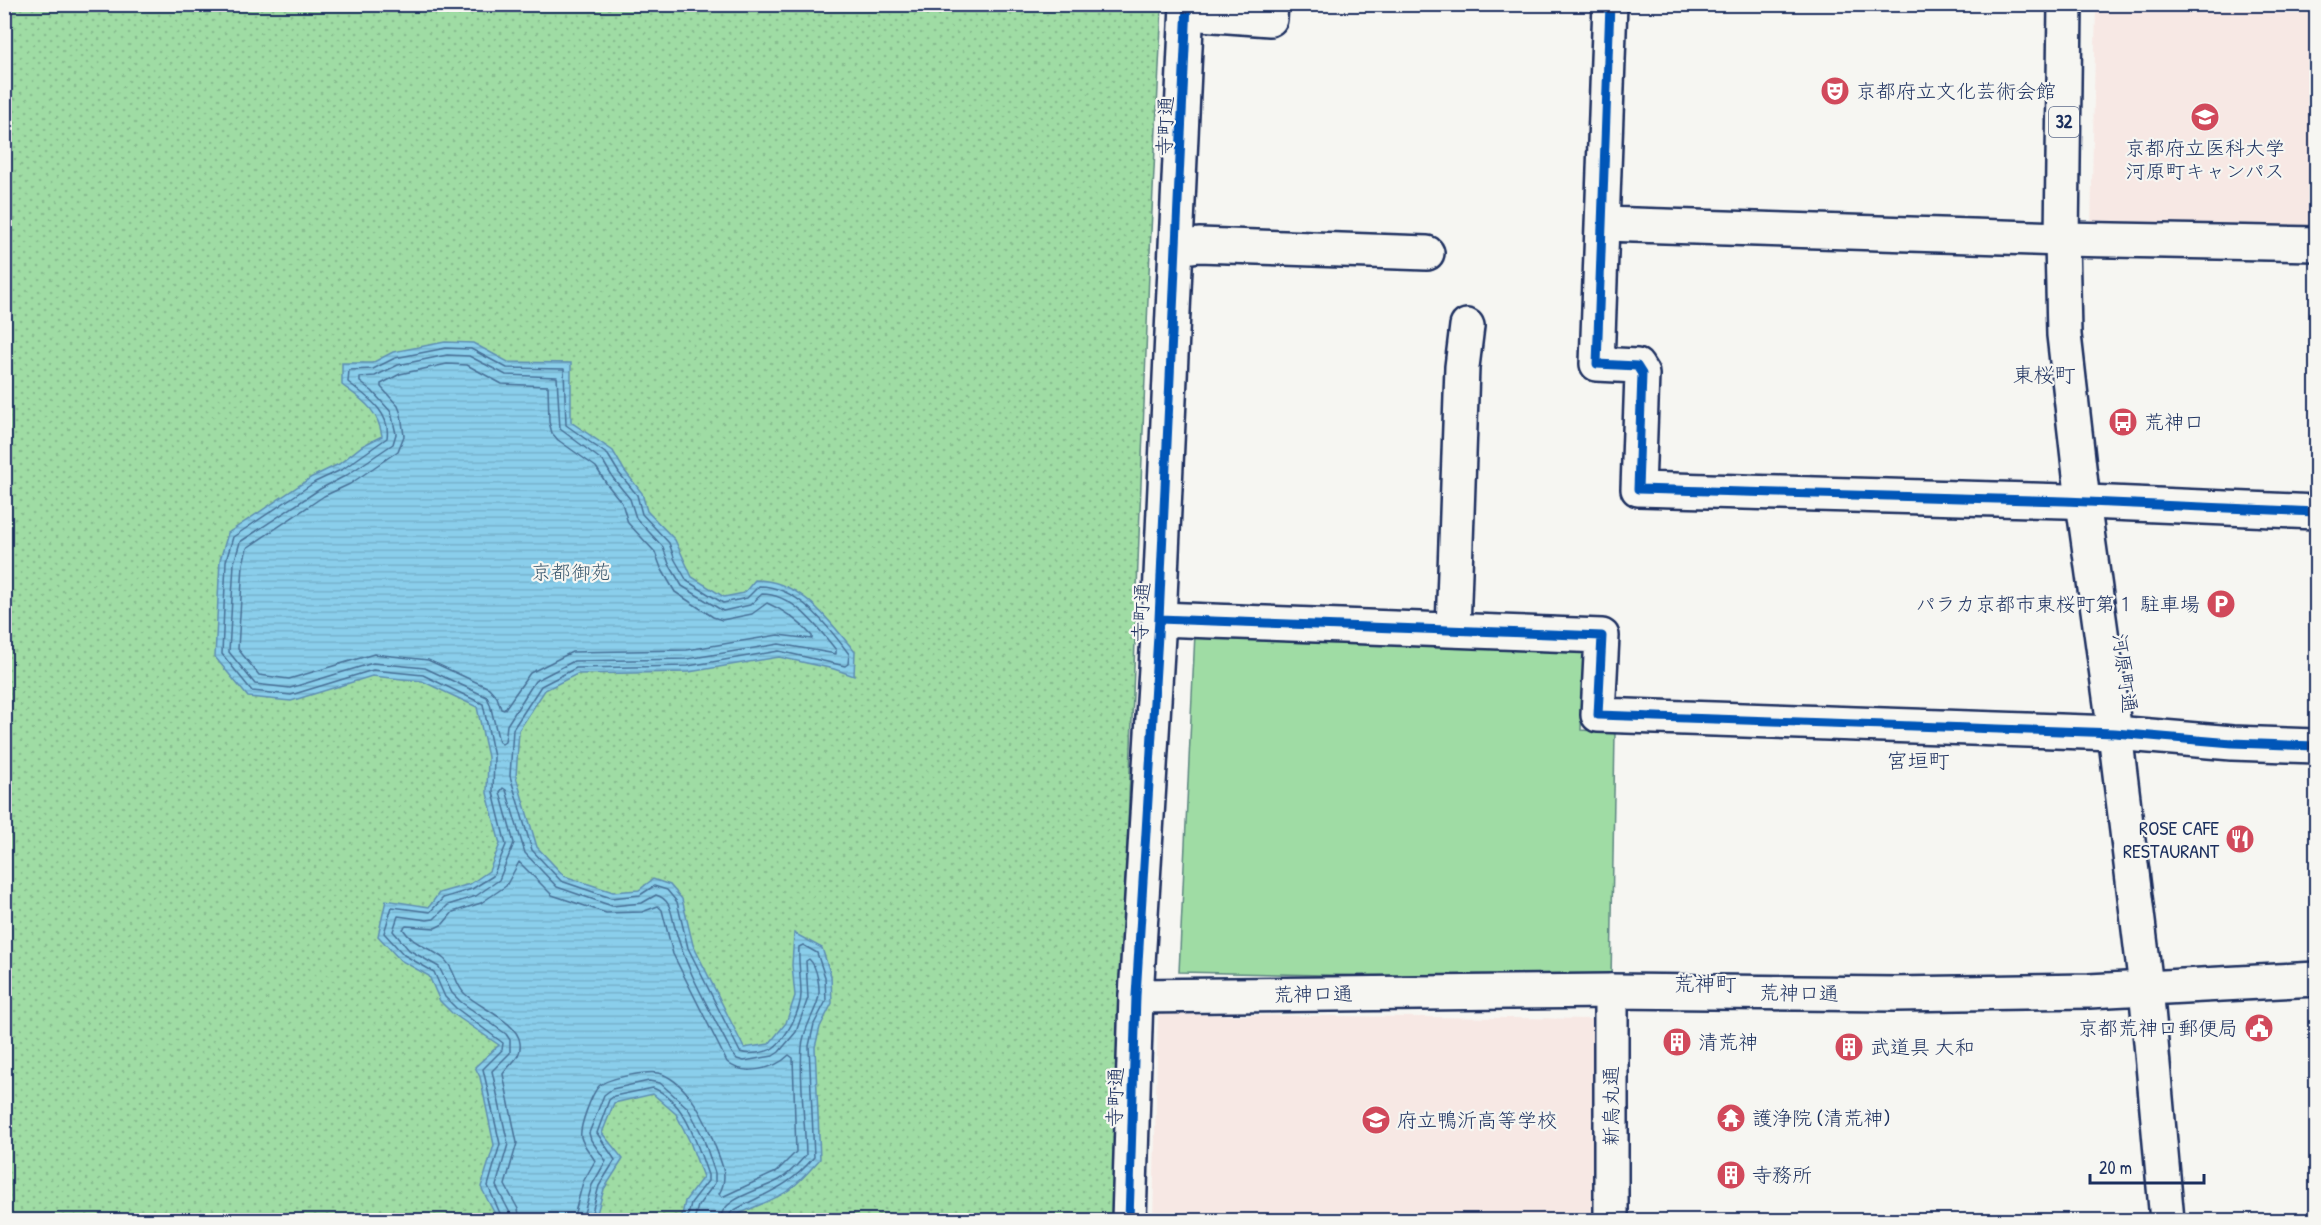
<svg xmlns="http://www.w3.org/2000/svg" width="2321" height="1225" font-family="'Patrick Hand','Klee One',sans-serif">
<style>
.built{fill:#f7e8e4}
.park{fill:url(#park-dots);stroke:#5d8681;stroke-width:1.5}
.pitch{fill:#9fdca4;stroke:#5d8681;stroke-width:1.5}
.water{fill:url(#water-rules);stroke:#5e8eb3;stroke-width:1.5}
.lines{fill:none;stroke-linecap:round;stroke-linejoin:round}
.shore{stroke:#476f96;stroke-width:1.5}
.minor-casing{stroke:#1b2f5e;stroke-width:38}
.tertiary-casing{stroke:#1b2f5e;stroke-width:38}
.primary-casing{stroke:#1b2f5e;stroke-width:38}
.minor{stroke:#f6f6f2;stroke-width:33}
.tertiary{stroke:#f6f6f2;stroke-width:33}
.primary{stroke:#f6f6f2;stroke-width:33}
.cycleway-casing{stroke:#f6f6f2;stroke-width:13}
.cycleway{stroke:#0057b8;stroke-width:9}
.labels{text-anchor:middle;stroke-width:4.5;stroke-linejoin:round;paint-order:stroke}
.shield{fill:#f6f6f2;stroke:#5d6b8a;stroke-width:1.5}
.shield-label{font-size:18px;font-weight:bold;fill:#1b2f5e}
.poi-label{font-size:20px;fill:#1b2f5e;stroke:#f6f6f2;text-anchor:start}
.street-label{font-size:20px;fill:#1b2f5e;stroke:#f6f6f2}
.park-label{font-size:20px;fill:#3c5a70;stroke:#f6f6f2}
.neighbourhood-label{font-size:21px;fill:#1b2f5e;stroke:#f6f6f2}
</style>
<defs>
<pattern id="park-dots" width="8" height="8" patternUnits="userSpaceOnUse" patternTransform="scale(1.5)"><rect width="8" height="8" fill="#9fdca4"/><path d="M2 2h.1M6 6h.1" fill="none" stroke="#88bd90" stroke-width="1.8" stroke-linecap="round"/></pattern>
<pattern id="water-rules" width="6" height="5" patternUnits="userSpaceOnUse" patternTransform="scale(1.5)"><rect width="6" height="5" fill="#8aceeb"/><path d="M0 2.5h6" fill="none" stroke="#76b1cc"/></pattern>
</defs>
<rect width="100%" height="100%" fill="#f6f6f2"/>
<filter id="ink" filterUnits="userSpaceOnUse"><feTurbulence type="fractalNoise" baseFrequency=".0167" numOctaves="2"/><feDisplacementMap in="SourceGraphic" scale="12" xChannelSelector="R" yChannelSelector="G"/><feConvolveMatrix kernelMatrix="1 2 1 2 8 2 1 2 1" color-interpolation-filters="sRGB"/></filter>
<g filter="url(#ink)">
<path class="built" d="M 2096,5 L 2316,5 L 2316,232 L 2091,229 Z
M 1158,1014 L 1597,1019 L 1594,1220 L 1153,1220 Z"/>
<path class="park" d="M 5,5 L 1162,5 L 1149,273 L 1113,1220 L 5,1220 Z"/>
<path class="pitch" d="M 1195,633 L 1584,647 L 1581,730 L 1615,732 L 1611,981 L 1179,972 Z"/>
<path class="water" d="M 445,342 L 473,343 L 508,362 L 571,363 L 571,422 L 613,451 L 624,470 L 642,493 L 647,511 L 675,540 L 692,577 L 724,597 L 744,593 L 755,580 C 801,580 828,619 855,652 L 854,676 L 834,669 L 779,657 L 689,672 L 577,674 L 545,690 L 519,730 L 516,777 L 537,847 L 564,876 L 613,892 L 639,890 L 653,879 L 670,885 L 682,899 L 693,945 L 744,1048 L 769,1044 L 786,1023 L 795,996 L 792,965 L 794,933 L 822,948 L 831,976 L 832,1003 L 820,1027 L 815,1047 L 820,1159 C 810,1170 801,1181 789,1190 C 775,1200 750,1208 733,1217 L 733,1220 L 681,1220 L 685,1201 L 703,1177 L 690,1142 L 676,1114 L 653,1094 L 614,1103 L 602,1133 L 623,1159 L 604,1189 L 595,1220 L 498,1220 L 481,1187 L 494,1145 L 480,1077 L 475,1067 L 499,1045 L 452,1013 L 440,1001 L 429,976 L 400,960 L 378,936 L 386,900 L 429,907 L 439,893 L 470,884 L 489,871 L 500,844 L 487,793 L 488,757 L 477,707 L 422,681 L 372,676 L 291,701 L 248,697 L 215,657 L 220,560 L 228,533 L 312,477 L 339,464 L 362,446 L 382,436 C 378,409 362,400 342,385 L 342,363 L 372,363 L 393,352 Z"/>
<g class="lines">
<path class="shore" d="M 447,355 L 469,356 L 506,375 L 557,377 L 560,429 L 603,461 L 613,478 L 630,499 L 636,518 L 663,547 L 669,564 L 682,586 L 723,611 L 750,605 L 762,594 C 794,594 818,628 836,650 L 836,654 L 779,644 L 687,659 L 574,661 L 535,681 L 507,725 L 505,742 L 502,744 L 499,742 L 490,704 L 487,697 L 425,668 L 373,663 L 290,688 L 255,684 L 229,652 L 234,563 L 240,542 L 320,489 L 347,475 L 393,444 L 396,434 L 391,412 L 372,391 L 360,382 L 360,377 L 375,376 L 398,365 Z
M 447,364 L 467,365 L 502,384 L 548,386 L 549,422 L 552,433 L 558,440 L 596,467 L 606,483 L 622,503 L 628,523 L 655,552 L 661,568 L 675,592 L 713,617 L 722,620 L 752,614 L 767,603 C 786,611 799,621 812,636 L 812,639 L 778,635 L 687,650 L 572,652 L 530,673 L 504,710 L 501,709 L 497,697 L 489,688 L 428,660 L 374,654 L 289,679 L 259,675 L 238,649 L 243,564 L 247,548 L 324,496 L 350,484 L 398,451 L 404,436 L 401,414 L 398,406 L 381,387 L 381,384 L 400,374 Z
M 503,1220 L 488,1186 L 500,1144 L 483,1069 L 502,1050 L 503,1043 L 456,1008 L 445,997 L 434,972 L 404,955 L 384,933 L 392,907 L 430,912 L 443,898 L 472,889 L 493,876 L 506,845 L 493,792 L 494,757 L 483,704 L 423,675 L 373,670 L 291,695 L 252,691 L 222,654 L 226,561 L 233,537 L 315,482 L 343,469 L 387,438 C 391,412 367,397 348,382 L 349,370 L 373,369 L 395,358 L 446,348 L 471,349 L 507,368 L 564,369 L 566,425 L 608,455 L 619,473 L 637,495 L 642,514 L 669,543 L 675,560 L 687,581 L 723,603 L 747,598 L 759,586 C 798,586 827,625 849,654 L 848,664 L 845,666 L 779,651 L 688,666 L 576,668 L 541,686 L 513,729 L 510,776 L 532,850 L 561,881 L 611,898 L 640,895 L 654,886 L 667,890 L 677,902 L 688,948 L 740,1052 C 748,1055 766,1053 773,1048 C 786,1039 801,1010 801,994 C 801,978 798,963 799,947 L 803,945 L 817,953 L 825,977 L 826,1001 L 814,1024 L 809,1046 L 814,1157 C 788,1189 764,1193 731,1212 L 727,1220
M 511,1220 L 510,1213 L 496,1186 L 508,1144 L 492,1071 L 510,1053 L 510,1040 L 506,1034 L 461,1002 L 452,993 L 439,967 L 409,950 L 393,931 L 398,916 L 427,920 L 434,919 L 448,905 L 476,896 L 499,880 L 514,843 L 500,792 L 503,788 L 506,790 L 525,853 L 557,887 L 612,906 L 642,903 L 656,895 C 670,899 671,911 674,924 C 685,970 711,1011 732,1053 L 737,1059 L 744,1061 L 773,1056 L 779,1052 L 796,1032 L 808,998 L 806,961 L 809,959 C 817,966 822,991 817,1003 C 812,1018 803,1030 802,1047 C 799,1082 805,1119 806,1155 C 798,1164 790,1174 779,1180 C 762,1190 721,1198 720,1220
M 520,1220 L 518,1209 L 505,1185 L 517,1143 L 503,1074 C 510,1063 522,1058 520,1043 C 518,1022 480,1008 465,994 C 455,985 455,968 444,959 C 430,947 413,945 403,929 L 406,926 L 435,928 L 443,924 L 453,912 L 481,903 L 506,886 L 519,862 L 552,895 L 606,913 L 642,912 L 658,906 L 662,910 L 673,954 L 727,1062 C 743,1077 775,1069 789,1055 L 793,1058 L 796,1152 L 776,1172 L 722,1197 L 719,1194 C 729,1177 722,1164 715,1146 C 706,1120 689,1085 662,1074 C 651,1069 608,1078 599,1086 C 592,1093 579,1127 581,1137 C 583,1146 591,1153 595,1161 L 583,1182 L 573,1220
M 582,1220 L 592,1185 L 606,1161 L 591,1140 L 589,1133 L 604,1095 L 612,1089 L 649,1081 L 660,1083 L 688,1108 L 703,1137 L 715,1173 L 715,1183 L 698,1206 L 694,1220
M 590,1220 L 599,1186 L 615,1160 L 597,1133 L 609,1100 L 614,1096 L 653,1088 C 686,1101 697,1145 708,1175 L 708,1181 L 691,1203 L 687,1220"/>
<g class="minor-casing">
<path id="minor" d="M 1610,4 L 1597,364 L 1637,366 L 1642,374 L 1638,489 L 2065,501 L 2316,512
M 1187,13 L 1270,19 L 1271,4
M 1604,224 L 2062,239 L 2316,244
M 1178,248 L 1199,245 L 1427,253
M 1159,619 L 1602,636 L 1598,715 L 2115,733 L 2232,743 L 2316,746
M 1453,630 L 1462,367 L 1467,326
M 1611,991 L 1611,1220
M 1136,996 L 1611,991 L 1895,994 L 2089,991 L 2316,979"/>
</g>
<g class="tertiary-casing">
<path id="tertiary" d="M 1129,1220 L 1136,996 L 1159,619 L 1187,4"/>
</g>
<g class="primary-casing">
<path id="primary" d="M 2065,4 L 2062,239 L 2064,335 L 2083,502 L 2115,733 L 2146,987 L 2167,1220"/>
</g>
<use href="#minor" class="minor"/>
<use href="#tertiary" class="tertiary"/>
<use href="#primary" class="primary"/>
<g class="cycleway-casing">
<path id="cycleway" d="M 1610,4 L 1597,364 L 1637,366 L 1642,374 L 1638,489 L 2065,501 L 2316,512
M 1159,619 L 1602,636 L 1598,715 L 2115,733 L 2232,743 L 2316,746
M 1129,1220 L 1136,996 L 1159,619 L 1187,4"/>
</g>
<use href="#cycleway" class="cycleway"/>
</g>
</g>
<defs>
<g id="theatre-disc" transform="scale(1.5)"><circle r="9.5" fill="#d1495b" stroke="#f6f6f2"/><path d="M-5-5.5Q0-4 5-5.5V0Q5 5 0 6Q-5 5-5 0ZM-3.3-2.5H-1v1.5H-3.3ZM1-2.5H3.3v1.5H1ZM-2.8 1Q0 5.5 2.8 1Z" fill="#fff"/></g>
<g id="university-disc" transform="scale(1.5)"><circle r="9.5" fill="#d1495b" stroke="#f6f6f2"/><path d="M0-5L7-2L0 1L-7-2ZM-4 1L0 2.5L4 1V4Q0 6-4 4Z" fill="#fff"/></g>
<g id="bus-disc" transform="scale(1.5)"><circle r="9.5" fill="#d1495b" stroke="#f6f6f2"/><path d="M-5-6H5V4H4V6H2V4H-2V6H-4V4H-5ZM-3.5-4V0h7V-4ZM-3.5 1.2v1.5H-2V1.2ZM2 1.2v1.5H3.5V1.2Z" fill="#fff"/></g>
<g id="parking-disc" transform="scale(1.5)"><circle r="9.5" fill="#d1495b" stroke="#f6f6f2"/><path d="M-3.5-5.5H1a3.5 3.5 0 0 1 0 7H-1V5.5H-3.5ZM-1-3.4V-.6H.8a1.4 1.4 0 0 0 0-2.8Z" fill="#fff"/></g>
<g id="restaurant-disc" transform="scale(1.5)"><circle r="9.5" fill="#d1495b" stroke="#f6f6f2"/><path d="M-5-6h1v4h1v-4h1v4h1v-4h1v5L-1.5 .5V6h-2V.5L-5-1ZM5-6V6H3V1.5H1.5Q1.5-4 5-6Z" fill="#fff"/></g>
<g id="civic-disc" transform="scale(1.5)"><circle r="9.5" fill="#d1495b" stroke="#f6f6f2"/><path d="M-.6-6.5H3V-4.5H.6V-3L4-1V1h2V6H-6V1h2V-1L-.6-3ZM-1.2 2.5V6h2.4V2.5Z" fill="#fff"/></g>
<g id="building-disc" transform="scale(1.5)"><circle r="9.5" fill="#d1495b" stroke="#f6f6f2"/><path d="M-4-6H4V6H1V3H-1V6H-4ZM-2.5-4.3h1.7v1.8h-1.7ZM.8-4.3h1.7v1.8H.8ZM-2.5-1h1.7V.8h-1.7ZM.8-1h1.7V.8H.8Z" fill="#fff"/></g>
<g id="temple-disc" transform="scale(1.5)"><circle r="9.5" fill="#d1495b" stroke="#f6f6f2"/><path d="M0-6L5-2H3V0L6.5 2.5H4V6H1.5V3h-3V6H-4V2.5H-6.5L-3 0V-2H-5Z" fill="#fff"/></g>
<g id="school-disc" transform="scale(1.5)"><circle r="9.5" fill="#d1495b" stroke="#f6f6f2"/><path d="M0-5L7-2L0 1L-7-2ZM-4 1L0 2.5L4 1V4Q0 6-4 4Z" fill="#fff"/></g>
</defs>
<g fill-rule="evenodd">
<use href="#theatre-disc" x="1835" y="91"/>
<use href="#university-disc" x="2205" y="117"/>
<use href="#bus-disc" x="2123" y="422"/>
<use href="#parking-disc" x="2221" y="604"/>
<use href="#restaurant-disc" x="2240" y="839"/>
<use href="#civic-disc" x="2259" y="1028"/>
<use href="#building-disc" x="1677" y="1042"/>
<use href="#building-disc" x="1849" y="1047"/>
<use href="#temple-disc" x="1731" y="1118"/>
<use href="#school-disc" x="1376" y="1120"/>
<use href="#building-disc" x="1731" y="1175"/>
</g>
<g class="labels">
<rect class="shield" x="2049" y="107" width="30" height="30" rx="4.5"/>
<g class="shield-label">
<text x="2064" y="128">32</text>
</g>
<g class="poi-label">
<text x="1856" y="98">京都府立文化芸術会館</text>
<text x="2205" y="155" text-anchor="middle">京都府立医科大学<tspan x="2205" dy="23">河原町キャンパス</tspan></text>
<text x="2144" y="429">荒神口</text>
<text x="2200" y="611" text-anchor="end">パラカ京都市東桜町第１ 駐車場</text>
<text x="2219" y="835" text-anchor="end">ROSE CAFE<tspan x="2219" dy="23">RESTAURANT</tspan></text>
<text x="2238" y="1035" text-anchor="end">京都荒神口郵便局</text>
<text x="1698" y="1049">清荒神</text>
<text x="1870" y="1054">武道具 大和</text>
<text x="1752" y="1125">護浄院 (清荒神)</text>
<text x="1397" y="1127">府立鴨沂高等学校</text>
<text x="1752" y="1182">寺務所</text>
</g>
<g class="street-label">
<text transform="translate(1165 126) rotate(-88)" y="7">寺町通</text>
<text transform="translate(1141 612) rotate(-87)" y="7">寺町通</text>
<text transform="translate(2125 673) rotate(82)" y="7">河原町通</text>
<text transform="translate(1799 993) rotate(1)" y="7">荒神口通</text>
<text transform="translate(1313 994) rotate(-1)" y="7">荒神口通</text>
<text transform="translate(1115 1097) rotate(-88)" y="7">寺町通</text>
<text transform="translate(1611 1106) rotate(-90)" y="7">新烏丸通</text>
</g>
<g class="park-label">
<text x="571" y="579">京都御苑</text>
</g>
<g class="neighbourhood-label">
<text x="2044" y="382">東桜町</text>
<text x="1918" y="768">宮垣町</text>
<text x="1705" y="991">荒神町</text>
</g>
</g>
<rect width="2321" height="1225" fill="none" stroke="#f6f6f2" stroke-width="24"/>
<rect x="12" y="12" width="2297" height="1201" fill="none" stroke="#1b2f5e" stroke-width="2" filter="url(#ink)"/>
<path d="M2090 1174v9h114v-9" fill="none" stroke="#1b2f5e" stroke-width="3"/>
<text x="2099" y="1174" font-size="18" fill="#1b2f5e" stroke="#f6f6f2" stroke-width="4.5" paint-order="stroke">20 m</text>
</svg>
